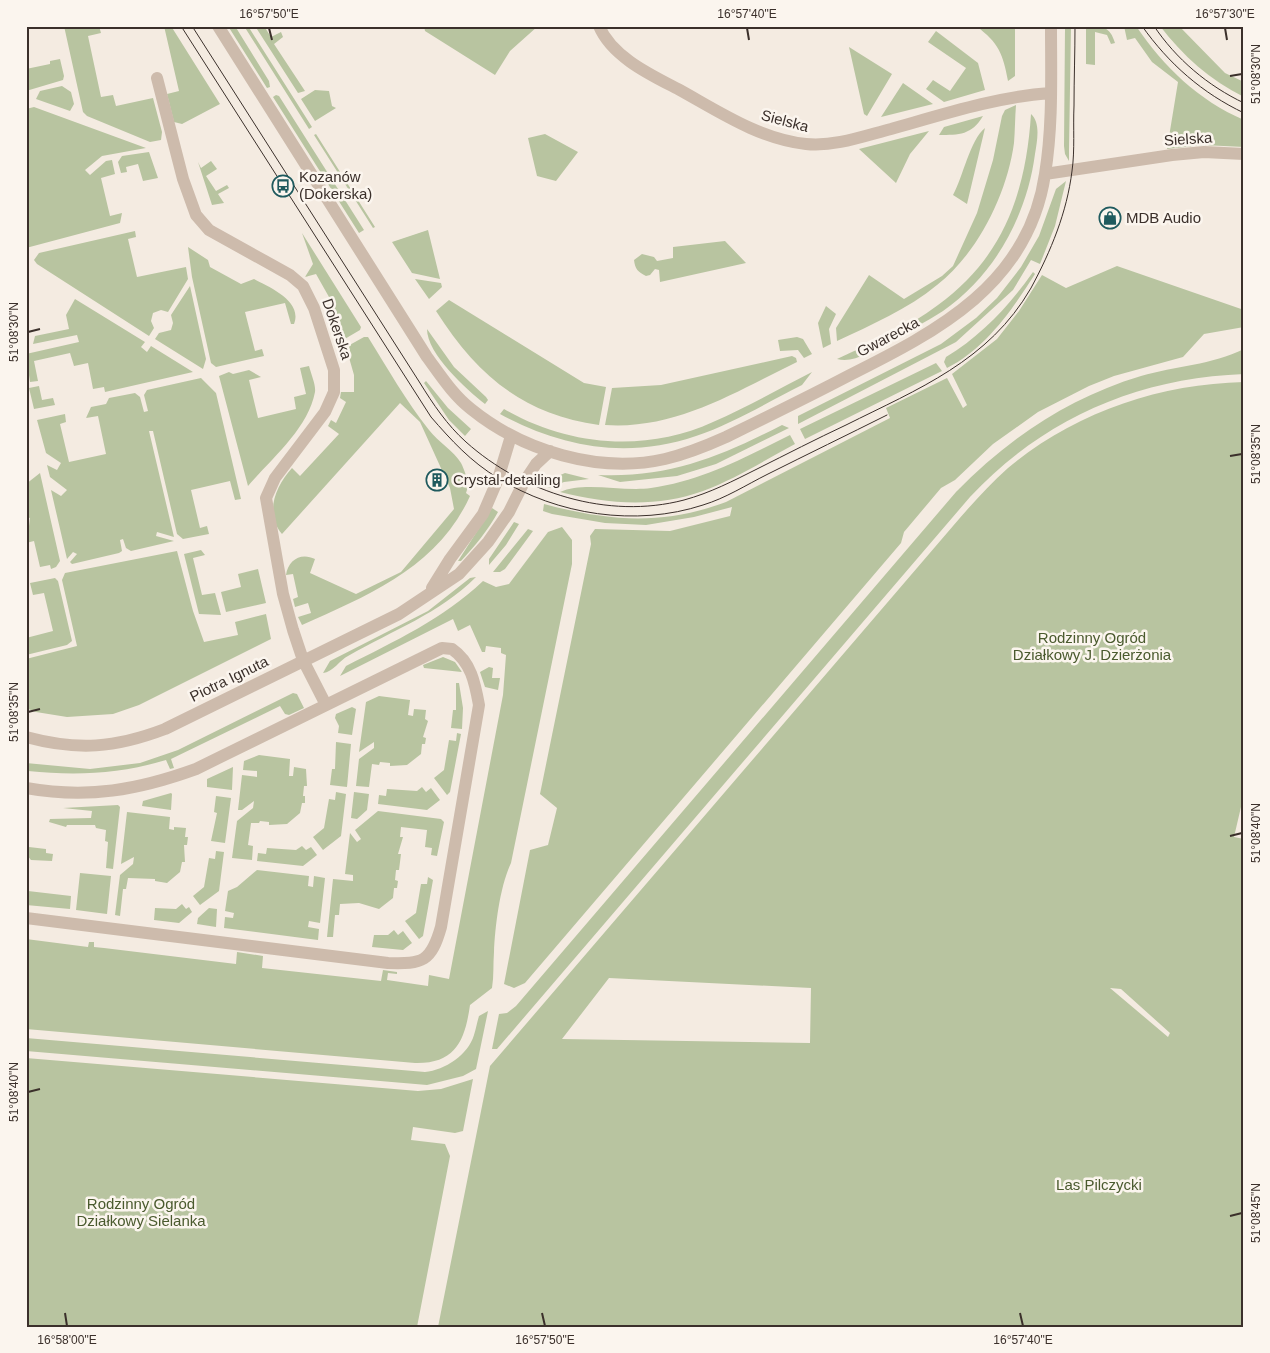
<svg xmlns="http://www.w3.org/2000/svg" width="1270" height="1353" font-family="Arial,sans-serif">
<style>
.green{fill:#b8c4a0;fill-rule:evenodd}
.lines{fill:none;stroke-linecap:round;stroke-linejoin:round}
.minor{stroke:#cdbbac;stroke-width:12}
.tram{stroke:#3b302b;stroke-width:1}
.ticks{fill:none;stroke:#3b302b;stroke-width:2}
.labels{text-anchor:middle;stroke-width:5;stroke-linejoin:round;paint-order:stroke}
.street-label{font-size:15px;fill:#3b302b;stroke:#fbf5ee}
.poi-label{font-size:15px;fill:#3b302b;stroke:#fbf5ee;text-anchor:start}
.park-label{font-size:15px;fill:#4a5a2e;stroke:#fbf5ee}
.neatline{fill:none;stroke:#3b302b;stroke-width:2}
.ticks-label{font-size:12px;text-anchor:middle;fill:#3b302b}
</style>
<rect width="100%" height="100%" fill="#f4ebe1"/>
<path class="green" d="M 64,26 L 99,26 L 101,33 L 88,36 L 101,97 L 113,95 L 116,106 L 153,98 L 162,132 L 161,140 L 150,142 L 87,116 L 83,112 Z
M 164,26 L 171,26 L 220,104 L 182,124 L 174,122 L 167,94 L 179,91 Z
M 228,26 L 235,26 L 269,81 L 270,87 L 267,88 Z
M 244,26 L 248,26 L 312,127 L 309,129 Z
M 255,26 L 264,26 L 271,37 L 281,32 L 283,37 L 274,44 L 305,91 L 298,93 Z
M 424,26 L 538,26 L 510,51 L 495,75 L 425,31 Z
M 976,26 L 1015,26 L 1015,76 L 1008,81 C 1003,54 999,43 976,26 Z
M 1071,26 L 1069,150 L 1069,161 L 1065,154 L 1064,146 L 1065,28 Z
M 1086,26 C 1102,26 1110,26 1115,43 L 1111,44 L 1107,35 L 1095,32 L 1095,65 L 1086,64 Z
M 1124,26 L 1136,26 C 1164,67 1198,100 1244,120 L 1244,147 L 1203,145 L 1167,149 L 1178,82 L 1152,62 L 1135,38 L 1127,40 Z
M 1160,26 L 1179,26 L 1225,73 L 1244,82 L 1244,97 C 1210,80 1183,56 1160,26 Z
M 936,31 L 978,63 L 985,90 L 944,102 L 926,89 L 933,80 L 950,91 L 966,68 L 928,42 Z
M 849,47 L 892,74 L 867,116 L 864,114 Z
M 60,59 L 64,76 L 63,80 L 26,91 L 26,69 L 50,64 L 50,61 Z
M 903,83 L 933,104 L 881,117 Z
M 62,86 L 71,92 L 74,104 L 70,111 L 36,99 L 40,91 Z
M 315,90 L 329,91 L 332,106 L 336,108 L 315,121 L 301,99 Z
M 276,95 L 279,96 L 364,230 L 359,233 L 273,97 Z
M 1016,105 C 1015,117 1015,131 1014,143 C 1007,194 978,253 937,285 C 908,309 871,325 837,341 L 836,328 L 869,275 L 904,299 L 942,276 L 953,266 L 977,213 L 993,160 L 1002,116 L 1005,110 Z
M 34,107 L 146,148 L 102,156 L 85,170 L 90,175 L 106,161 L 112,160 L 115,174 L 101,178 L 110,216 L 122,213 L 120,223 L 26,248 L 26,109 Z
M 1031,114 C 1041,123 1037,141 1035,154 C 1027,215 995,275 943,311 C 925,323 905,332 886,342 C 872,350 854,364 837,359 C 871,343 908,328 938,305 C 1004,257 1026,192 1031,114 Z
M 983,116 C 972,135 959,135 939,135 L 944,127 Z
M 985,128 L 967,204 L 953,195 C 963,177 970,140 985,128 Z
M 929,131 L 910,154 L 896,183 L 859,149 Z
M 316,134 L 375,227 L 373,228 L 314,135 Z
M 545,134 L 578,152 L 556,181 L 537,176 L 528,138 Z
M 149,152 L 158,178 L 143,181 L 138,164 L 126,167 L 127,172 L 121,173 L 118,162 L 122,156 Z
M 211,161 L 217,169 L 206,176 L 216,191 L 227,185 L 229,188 L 218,194 L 224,203 L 212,205 L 198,162 L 201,168 Z
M 1066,181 L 1055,226 L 1040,264 L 1031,260 L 1013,290 L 956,342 L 798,424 L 798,416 L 941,344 L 976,318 L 997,298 L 1021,267 L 1039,236 L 1056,189 Z
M 428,230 L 440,279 L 412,273 L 392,242 Z
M 135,231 L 136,237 L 128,239 L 137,277 L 186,267 L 188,279 L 168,312 L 161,310 L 153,313 L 151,321 L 154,328 L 149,336 L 37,264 L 34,260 L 39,253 Z
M 302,233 L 361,327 L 360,330 L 343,340 L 329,297 L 316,274 L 305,277 L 313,264 Z
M 725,241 L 746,263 L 660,282 L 659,270 L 655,269 L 650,275 L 646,276 C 638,272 635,269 634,260 L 642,254 L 654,257 L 657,261 L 673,258 L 673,247 Z
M 188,247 L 208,260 L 210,267 L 241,284 L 254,279 C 269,287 303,301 294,324 L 291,324 L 285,303 L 245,312 L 255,351 L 262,349 L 264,356 L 216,367 L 211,363 L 192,277 Z
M 1117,266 L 1244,310 L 1244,327 L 1204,334 L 1183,357 L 1114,376 L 1089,386 L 1038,412 L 993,444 L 955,480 L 941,488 L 904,532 L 901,543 L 525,983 L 514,988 L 504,984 L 530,850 L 548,845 L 557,808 L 540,794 L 591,544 L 590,536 L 595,529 L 670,531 L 730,516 L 732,507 L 694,517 L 646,525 L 605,523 L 552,514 L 543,511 L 544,504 C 608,521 662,526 726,502 L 890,418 L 886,408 L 947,378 L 963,408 L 967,405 L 952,374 L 997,339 L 1019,311 L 1042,275 L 1066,288 Z
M 1033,272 L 1035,274 C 1012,310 986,348 947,368 L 944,362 L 946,357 C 981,336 1009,306 1033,272 Z
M 415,279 L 441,283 L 442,287 L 429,299 Z
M 190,286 L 206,359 L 203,369 L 155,339 L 159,333 L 171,330 L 173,323 L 171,315 Z
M 75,299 L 145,342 L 141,347 L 147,352 L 151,346 L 193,372 L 105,392 L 104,387 L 93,389 L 88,363 L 74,366 L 70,353 L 34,361 L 38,381 L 30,382 L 26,354 L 79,342 L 77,335 L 33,344 L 35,336 L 69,329 L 66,315 Z
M 449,300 L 584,383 L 606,387 L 599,425 C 522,414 477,375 436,311 Z
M 826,306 L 836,314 L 829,329 L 831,344 L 823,348 L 818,323 Z
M 427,329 L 454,367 L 486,397 L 488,400 L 485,404 C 466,389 427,354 427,329 Z
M 364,337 L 368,337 C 388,369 406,401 429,430 C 438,442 454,451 461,463 C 465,471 470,484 466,493 L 470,496 C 438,567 369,595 302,625 L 298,617 L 311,613 L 308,603 L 295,607 L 293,599 L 298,597 L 293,574 L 286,575 C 288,560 301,552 315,559 L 310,573 L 356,594 L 401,572 L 454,509 L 450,488 L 420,422 L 400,403 L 282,534 C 264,512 276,486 292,468 L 300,476 L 339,434 L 328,426 L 331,420 L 336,423 L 346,402 L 340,398 L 341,392 L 354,392 L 354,375 L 346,347 Z
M 797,337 L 803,339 L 812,354 L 804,358 L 798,350 L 780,351 L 778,340 Z
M 1244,349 L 1244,374 C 1137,378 1043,419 970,497 L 497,1049 L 492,1049 L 499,1014 L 507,1013 L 516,1006 L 956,492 C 1009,438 1068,398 1141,376 C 1175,366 1212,365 1244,349 Z
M 792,356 L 796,358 L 797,362 C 735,392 676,430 605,425 L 612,388 L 661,385 Z
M 936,363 L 942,371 L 805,439 L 800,429 Z
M 309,366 C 311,374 316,385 315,392 C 308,429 271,459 248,486 L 219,376 L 229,372 L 233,374 L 249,370 L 261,377 L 249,380 L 258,418 L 296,409 L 294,397 L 306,394 L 300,368 Z
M 812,372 L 802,385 C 768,402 732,424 696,436 C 628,459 562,448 500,414 L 504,409 C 568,446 645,453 713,422 C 747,407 779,389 812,372 Z
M 201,378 L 216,393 L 241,499 L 235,500 L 230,481 L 191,490 L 200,528 L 207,526 L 209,534 L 183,539 L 177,534 L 153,431 L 149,431 L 174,537 L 157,532 L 156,536 L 174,541 L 131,551 L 126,548 L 123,539 L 120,540 L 122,551 L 119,553 L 72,564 L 70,562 L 77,554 L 73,552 L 67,559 L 51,490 L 61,496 L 67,490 L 50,477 L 47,465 L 57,470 L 61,463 L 46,453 L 37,420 L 65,414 L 66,422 L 60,424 L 69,462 L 106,454 L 98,416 L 86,418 L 91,407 L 106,404 L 109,398 L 135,393 L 140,397 L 144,412 L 148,411 L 144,395 L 147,390 Z
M 426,381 L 448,408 L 471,429 L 465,436 L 449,420 L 424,383 Z
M 1244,382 L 1244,794 L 1234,837 L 1244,839 L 1244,1327 L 438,1327 L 490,1066 L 953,526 C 970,506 988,486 1008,468 C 1074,413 1158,384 1244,382 ZM 609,978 L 811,988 L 810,1043 L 562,1039 ZM 1110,988 L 1121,989 L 1170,1033 L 1168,1037 Z
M 39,386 L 42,400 L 53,398 L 55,405 L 34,409 L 29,388 Z
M 782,425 L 789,428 L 716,464 L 677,476 L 620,482 L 598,475 C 669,478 720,457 782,425 Z
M 790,435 L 795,444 C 765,460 735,479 703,491 C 656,508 607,504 560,492 C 584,481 623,492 651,488 C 702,481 746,457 790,435 Z
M 40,473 L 60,561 L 56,567 L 51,569 L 50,565 L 40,567 L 34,541 L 26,543 L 26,527 L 29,526 L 30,518 L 26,517 L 26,484 Z
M 565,473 L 589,479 L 564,482 L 550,488 L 540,484 Z
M 492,508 L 498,512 C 488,530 475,546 461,561 L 458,561 Z
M 514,522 L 519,524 L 506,545 L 489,565 L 489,559 Z
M 562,527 L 572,540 L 572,564 L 511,863 C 500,886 495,926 494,952 C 493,964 494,976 492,988 L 470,1005 C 465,1040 456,1064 415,1063 L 26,1029 L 26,939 L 88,947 L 89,942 L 94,942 L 94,947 L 104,948 L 236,964 L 237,952 L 263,956 L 262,968 L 381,981 L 383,970 L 397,972 L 397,974 L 388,973 L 387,980 L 428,986 L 429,975 L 449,979 L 503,695 L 506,655 L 501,653 L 501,648 L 486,646 L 485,652 L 482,652 L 470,625 L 458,631 L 453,619 L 340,676 L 346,666 C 395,641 443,619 483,581 L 496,587 L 509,584 L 548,532 Z
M 528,529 L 533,531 L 505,569 L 500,572 L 493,572 Z
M 201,550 L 205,555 L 193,558 L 202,595 L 215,593 L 221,615 L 199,614 L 184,554 Z
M 177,551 L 193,611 L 204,642 L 238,635 L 235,622 L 266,614 L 271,639 L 139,705 L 113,714 L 67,717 L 36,712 L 26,708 L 26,659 L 77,646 L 62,580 L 65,573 Z
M 258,569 L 266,603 L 226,612 L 221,592 L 241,587 L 238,574 Z
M 476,577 C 439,614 393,630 348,656 C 340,660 333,672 323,673 L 330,661 L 428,611 L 470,578 Z
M 55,578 L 58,581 L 72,641 L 67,645 L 26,655 L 26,638 L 53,631 L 44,593 L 33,595 L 30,583 Z
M 443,657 L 455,662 L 462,672 L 424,668 L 423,665 Z
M 489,667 L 493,668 L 492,678 L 500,678 L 498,690 L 485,687 L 480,672 Z
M 456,683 L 459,683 L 463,708 L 462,729 L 451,728 L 453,710 L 456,710 Z
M 293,693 L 297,694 L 304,708 L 289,715 L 285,714 L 280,706 L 171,759 L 174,768 L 170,769 L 166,760 C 120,774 76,776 28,771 L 26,777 L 26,763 L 90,769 L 140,763 L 178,750 Z
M 379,696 L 410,700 L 408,715 L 413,716 L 414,709 L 426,710 L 425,719 L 428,721 L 423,737 L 426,738 L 425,744 L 422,744 L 421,754 L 407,765 L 390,766 L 390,763 L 380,762 L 379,765 L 372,764 L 369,787 L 356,786 L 359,759 L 374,748 L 374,742 L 359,752 L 366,702 Z
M 352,707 L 356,709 L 352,735 L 338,733 L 339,726 L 335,718 L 336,714 Z
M 457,733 L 461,734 L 450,792 L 447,795 L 434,778 L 444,770 L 449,740 L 456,741 Z
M 336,742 L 351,744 L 347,787 L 330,785 L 332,769 L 335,769 Z
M 259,755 L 290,759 L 289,776 L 293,776 L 294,767 L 306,769 L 307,786 L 304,786 L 303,796 L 305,796 L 305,803 L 302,803 L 300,813 L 287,824 L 269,825 L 269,822 L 260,821 L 259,823 L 251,823 L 248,845 L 253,846 L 252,860 L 232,858 L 237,821 L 253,808 L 254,801 L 242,810 L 238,810 L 242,775 L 257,777 L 257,771 L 243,770 L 244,761 Z
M 233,767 L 232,790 L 207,787 L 207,779 Z
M 422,787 L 426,792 L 431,788 L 440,800 L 427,810 L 378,804 L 379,795 L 386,796 L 387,789 L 417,791 Z
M 336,792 L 346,794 L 341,836 L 323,850 L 313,837 L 324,828 L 329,799 L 335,800 Z
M 354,792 L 369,794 L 367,810 L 357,819 L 351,818 Z
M 171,793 L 172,794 L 171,810 L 142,806 L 143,801 Z
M 216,796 L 231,798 L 225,843 L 211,841 L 217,813 L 214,812 Z
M 118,805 L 120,807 L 113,869 L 106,868 L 108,842 L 105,841 L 106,830 L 96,828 L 95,825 L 67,825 L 66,827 L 49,822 L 50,819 L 91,818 L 92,811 L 63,808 Z
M 378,811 L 441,819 L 444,822 L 437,856 L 431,855 L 432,848 L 425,847 L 427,830 L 401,827 L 400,837 L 403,837 L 398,854 L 401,854 L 399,870 L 396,870 L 395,880 L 398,881 L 397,888 L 394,888 L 393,898 L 379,909 L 359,903 L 340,904 L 339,915 L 335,915 L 333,937 L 327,937 L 333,879 L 353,881 L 353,875 L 345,874 L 350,833 L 357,842 L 361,839 L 355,830 Z
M 127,812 L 170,817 L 169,829 L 174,830 L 174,827 L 186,828 L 185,837 L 188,837 L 187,845 L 184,845 L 185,862 L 182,862 L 180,872 L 167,883 L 155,881 L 155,879 L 128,878 L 126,889 L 123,889 L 120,916 L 115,915 L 120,875 L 133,864 L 134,857 L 121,864 Z
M 302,846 L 306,850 L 311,847 L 317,855 L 303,866 L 257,861 L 258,853 L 266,854 L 267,848 L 296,850 Z
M 29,847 L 46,849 L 46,853 L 53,854 L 52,861 L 31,860 L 26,854 Z
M 216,851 L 224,852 L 219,891 L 200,905 L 193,896 L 204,887 L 209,858 L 215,859 Z
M 257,870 L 309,876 L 308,886 L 313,887 L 314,876 L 325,878 L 320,923 L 309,921 L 308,927 L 319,929 L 318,940 L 224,928 L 225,917 L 233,918 L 234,913 L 225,911 L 228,891 L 237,887 Z
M 80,873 L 111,876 L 107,914 L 76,910 Z
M 428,877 L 433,880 L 423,936 L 419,939 L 405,921 L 416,913 L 421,884 L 427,884 Z
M 28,891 L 71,896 L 70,909 L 26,905 Z
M 182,904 L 186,909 L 189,907 L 192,912 L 179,923 L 154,920 L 155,908 L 176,909 Z
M 209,908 L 217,909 L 216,927 L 197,924 L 198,918 Z
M 394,930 L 398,935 L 403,931 L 412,943 L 403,950 L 372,947 L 374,935 L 388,935 Z
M 488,1011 L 476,1069 L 463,1076 L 427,1085 L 26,1051 L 26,1038 L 425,1072 C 445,1070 468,1055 474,1035 C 476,1029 477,1022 479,1016 Z
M 26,1058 L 418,1091 L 441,1089 L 473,1079 L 463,1131 L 455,1133 L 413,1127 L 411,1140 L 445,1144 L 450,1156 L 417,1327 L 26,1327 Z"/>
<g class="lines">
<path class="minor" d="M 218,26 L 427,357 C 441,376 453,395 471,409 C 523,451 599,474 665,459 C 686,454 706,446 726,437 C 767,417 808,397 848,376 C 938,331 1029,284 1045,174 C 1053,125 1051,75 1051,26
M 599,26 C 612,57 651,75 678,89 C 718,111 759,139 806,144 C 834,147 864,136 891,129 C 944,114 996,97 1050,93
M 157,78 L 183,179 L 196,215 L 209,230 L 290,275 L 303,286 L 314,308 L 334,370 L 334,392 L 325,412 L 275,478 L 266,498 L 283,594 L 293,630 L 303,660 L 326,705
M 1045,174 L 1172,155 L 1204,152 L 1244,154
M 432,588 L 450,559 L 483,514 L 498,479 L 511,436
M 26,737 C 78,751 115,748 165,729 L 399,614 L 459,574 L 488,542 L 509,512 L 524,482 L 536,464 L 550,451
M 26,788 C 88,799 138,790 196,769 L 442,648 L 452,649 C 471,662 475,683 479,705 L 441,927 C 431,962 423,964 388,963 L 26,918"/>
<path class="tram" d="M 181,26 L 431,417 C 451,440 471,462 498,478 C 557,515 636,527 703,505 C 726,498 746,485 768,474 C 808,454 847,435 887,415
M 192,26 L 420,383 C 433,404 447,425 466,442 C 523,493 608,520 684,500 C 710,493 733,481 757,469 C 787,454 816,439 846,425 C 918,389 989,361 1031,288 C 1051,251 1067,212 1072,171 C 1075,150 1073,127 1074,106 C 1074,79 1075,53 1075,26
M 1142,26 C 1169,64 1202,93 1244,113
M 1154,26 C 1176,59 1208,86 1244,103"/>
</g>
<path class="ticks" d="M 269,28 L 272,40M 747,28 L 749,40M 1225,28 L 1227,40M 1230,76 L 1242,74M 28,332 L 40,329M 1230,456 L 1242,454M 28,712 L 40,709M 1230,836 L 1242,833M 28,1092 L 40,1089M 1230,1216 L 1242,1213M 65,1313 L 67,1326M 542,1313 L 545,1326M 1020,1313 L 1023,1326"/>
<defs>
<g id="bus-ring" transform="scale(1.125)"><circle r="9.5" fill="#fbf5ee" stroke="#1f5a5e" stroke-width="1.5"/><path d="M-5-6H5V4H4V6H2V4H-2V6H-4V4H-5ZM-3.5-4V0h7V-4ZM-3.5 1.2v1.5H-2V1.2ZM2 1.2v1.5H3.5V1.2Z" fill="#1f5a5e"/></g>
<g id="shop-ring" transform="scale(1.125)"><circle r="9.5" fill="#fbf5ee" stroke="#1f5a5e" stroke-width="1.5"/><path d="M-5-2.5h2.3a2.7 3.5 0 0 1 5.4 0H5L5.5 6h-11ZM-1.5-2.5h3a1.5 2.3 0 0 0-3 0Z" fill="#1f5a5e"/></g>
<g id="building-ring" transform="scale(1.125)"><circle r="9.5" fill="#fbf5ee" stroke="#1f5a5e" stroke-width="1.5"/><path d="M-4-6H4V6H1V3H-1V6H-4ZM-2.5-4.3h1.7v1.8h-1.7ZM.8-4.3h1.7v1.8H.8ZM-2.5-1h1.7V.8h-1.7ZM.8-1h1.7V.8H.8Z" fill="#1f5a5e"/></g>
</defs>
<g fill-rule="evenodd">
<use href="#bus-ring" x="283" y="186"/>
<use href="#shop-ring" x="1110" y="218"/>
<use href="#building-ring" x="437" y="480"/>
</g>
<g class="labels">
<g class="street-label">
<text transform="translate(785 121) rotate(15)" y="5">Sielska</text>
<text transform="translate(1188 139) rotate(-4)" y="5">Sielska</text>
<text transform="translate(337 329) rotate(71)" y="5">Dokerska</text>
<text transform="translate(888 337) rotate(-28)" y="5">Gwarecka</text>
<text transform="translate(229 679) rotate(-26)" y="5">Piotra Ignuta</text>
</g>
<g class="poi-label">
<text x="299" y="182">Kozanów<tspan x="299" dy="17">(Dokerska)</tspan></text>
<text x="1126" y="223">MDB Audio</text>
<text x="453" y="485">Crystal-detailing</text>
</g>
<g class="park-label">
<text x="1092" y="643">Rodzinny Ogród<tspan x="1092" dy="17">Działkowy J. Dzierżonia</tspan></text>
<text x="1099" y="1190">Las Pilczycki</text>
<text x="141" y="1209">Rodzinny Ogród<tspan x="141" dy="17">Działkowy Sielanka</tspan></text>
</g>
</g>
<rect width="1270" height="1353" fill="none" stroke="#fbf5ee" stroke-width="55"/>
<rect x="28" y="28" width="1214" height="1298" class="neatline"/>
<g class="ticks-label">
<text x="269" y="18">16°57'50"E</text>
<text x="747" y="18">16°57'40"E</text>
<text x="1225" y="18">16°57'30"E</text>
<text transform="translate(1256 74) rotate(-90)" y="4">51°08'30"N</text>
<text transform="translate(14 332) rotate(-90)" y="4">51°08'30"N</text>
<text transform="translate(1256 454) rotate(-90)" y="4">51°08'35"N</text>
<text transform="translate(14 712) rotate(-90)" y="4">51°08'35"N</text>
<text transform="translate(1256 833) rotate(-90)" y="4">51°08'40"N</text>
<text transform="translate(14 1092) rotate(-90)" y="4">51°08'40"N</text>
<text transform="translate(1256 1213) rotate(-90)" y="4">51°08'45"N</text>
<text x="67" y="1344">16°58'00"E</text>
<text x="545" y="1344">16°57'50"E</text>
<text x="1023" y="1344">16°57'40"E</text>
</g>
</svg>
